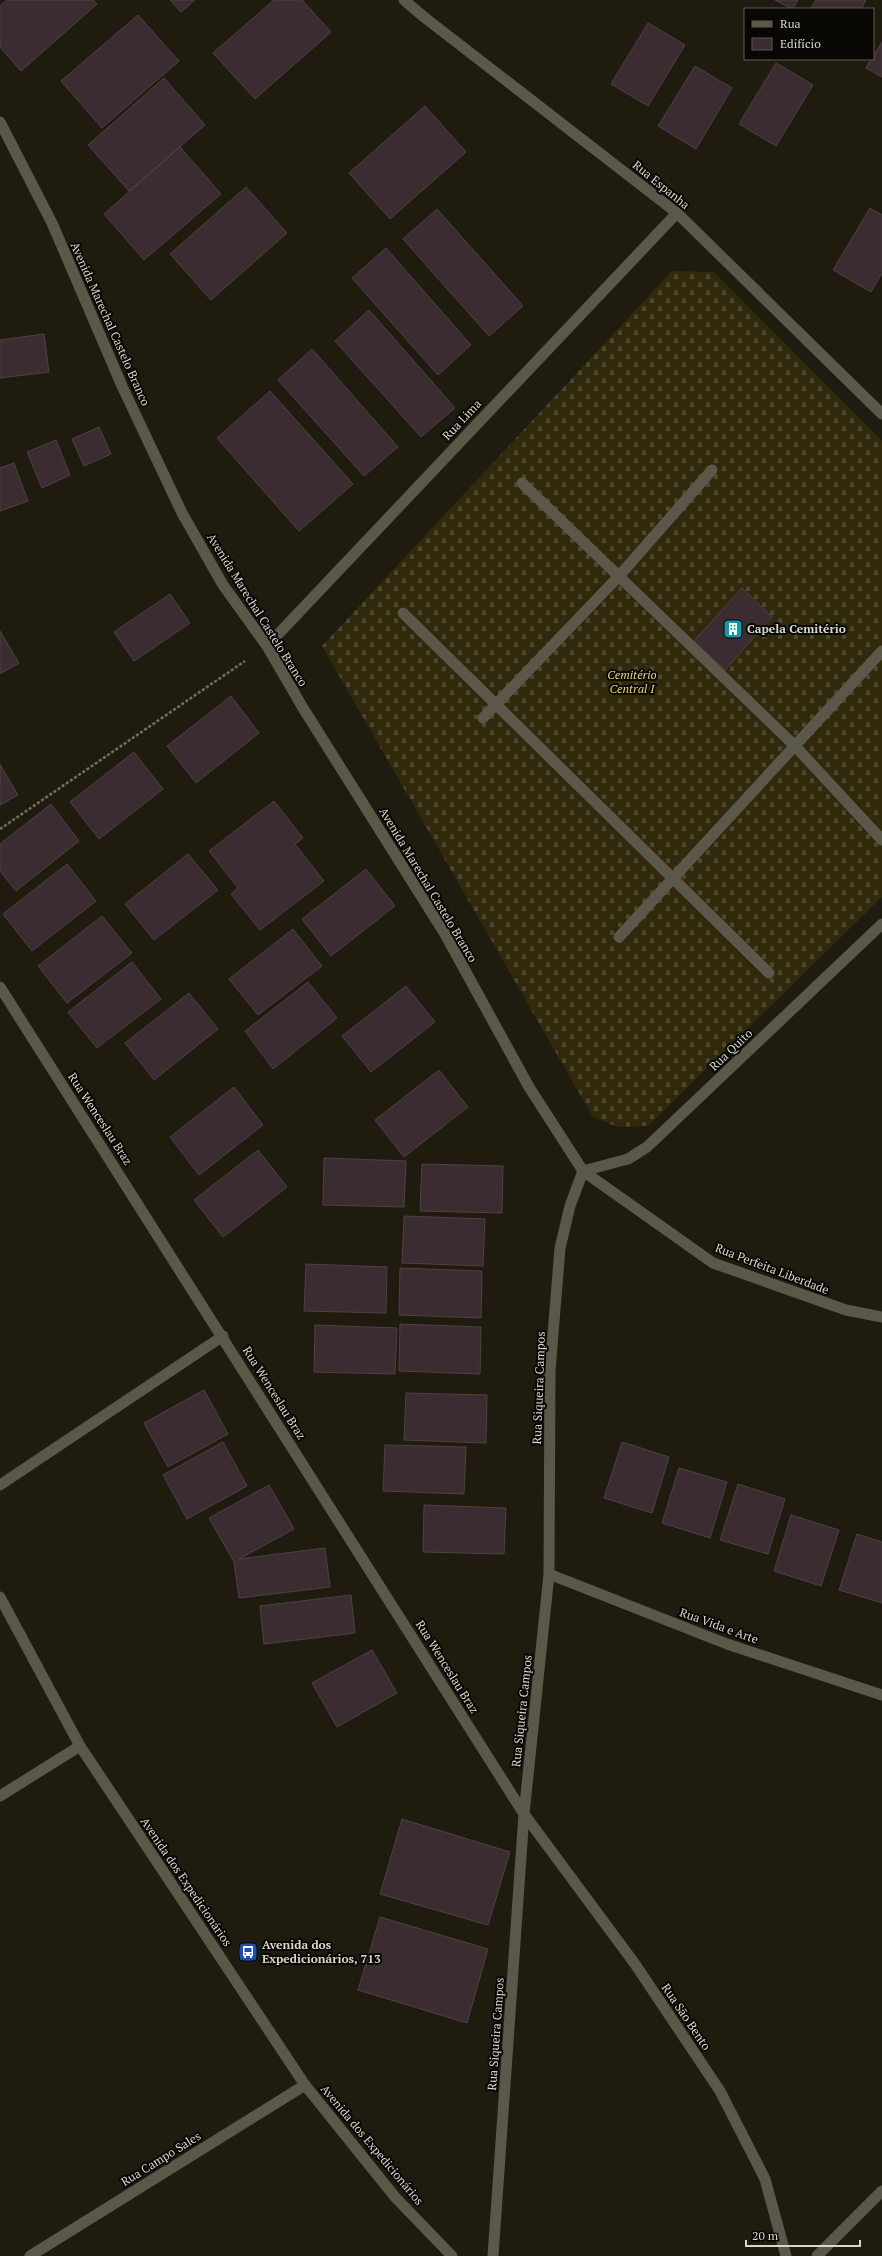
<svg xmlns="http://www.w3.org/2000/svg" width="882" height="2256" font-family="'PT Serif',serif">
<style>
.cemetery{fill:url(#cemetery-stones)}
.building{fill:#3b2c31;stroke:#504045}
.lines{fill:none;stroke-linecap:round;stroke-linejoin:round}
.path{stroke:#727065;stroke-width:2.5;stroke-dasharray:3 2;stroke-linecap:butt}
.service{stroke:#5b5749;stroke-width:11}
.minor{stroke:#5b5749;stroke-width:11}
.labels{text-anchor:middle;stroke-width:4;stroke-linejoin:round;paint-order:stroke}
.street-label{font-size:12px;fill:#d8d7ce;stroke:#080703}
.poi-label{font-size:12px;font-weight:bold;fill:#d8d7ce;stroke:#080703;text-anchor:start}
.park-label{font-size:12px;font-style:italic;fill:#f2d659;stroke:#080703}
</style>
<defs>
<pattern id="cemetery-stones" width="16" height="16" patternUnits="userSpaceOnUse"><rect width="16" height="16" fill="#30290c"/><path d="M2 7V4a2 2 0 0 1 4 0v3zM10 15v-3a2 2 0 0 1 4 0v3z" fill="#4d472e"/></pattern>
</defs>
<rect width="100%" height="100%" fill="#1f1c0f"/>
<path class="cemetery" d="M 672,271 L 714,272 L 882,441 L 882,897 L 648,1126 L 618,1127 L 593,1117 L 322,646 Z"/>
<path class="building" d="M 7,0 L 93,0 L 97,4 L 21,71 L 0,47 L 0,6 Z
M 170,0 L 195,0 L 181,12 Z
M 274,0 L 302,0 L 331,32 L 255,99 L 213,53 Z
M 775,0 L 798,0 L 793,9 Z
M 816,0 L 866,0 L 861,9 L 810,9 Z
M 138,15 L 179,61 L 102,128 L 61,81 Z
M 648,23 L 685,45 L 648,106 L 611,84 Z
M 882,42 L 882,77 L 866,68 Z
M 776,63 L 813,85 L 776,146 L 739,124 Z
M 695,66 L 732,88 L 696,149 L 658,126 Z
M 164,78 L 205,125 L 129,191 L 88,145 Z
M 425,106 L 466,152 L 390,219 L 349,173 Z
M 180,147 L 221,194 L 144,260 L 104,214 Z
M 246,187 L 287,233 L 211,300 L 170,254 Z
M 870,208 L 882,215 L 882,273 L 871,292 L 833,270 Z
M 437,209 L 523,306 L 489,336 L 403,239 Z
M 386,248 L 471,345 L 438,375 L 352,278 Z
M 369,310 L 455,408 L 421,437 L 335,341 Z
M 44,334 L 49,372 L 0,378 L 0,340 Z
M 312,349 L 398,447 L 364,476 L 278,380 Z
M 270,391 L 353,484 L 299,531 L 217,438 Z
M 99,427 L 111,454 L 84,466 L 72,439 Z
M 56,440 L 70,475 L 42,488 L 27,452 Z
M 14,463 L 28,501 L 0,511 L 0,468 Z
M 742,588 L 772,617 L 725,670 L 694,641 Z
M 170,594 L 190,623 L 134,661 L 114,632 Z
M 0,631 L 19,663 L 0,674 Z
M 231,696 L 259,733 L 196,783 L 167,746 Z
M 134,752 L 163,789 L 99,839 L 70,802 Z
M 0,764 L 18,795 L 0,805 Z
M 274,801 L 303,838 L 295,844 L 324,881 L 260,930 L 231,894 L 238,888 L 209,851 Z
M 51,804 L 79,841 L 16,891 L 0,871 L 0,844 Z
M 188,854 L 218,890 L 154,940 L 125,904 Z
M 67,864 L 96,901 L 32,951 L 3,914 Z
M 366,869 L 395,906 L 331,956 L 302,919 Z
M 102,916 L 132,953 L 67,1003 L 38,966 Z
M 293,929 L 322,966 L 258,1015 L 229,979 Z
M 132,962 L 161,999 L 97,1048 L 68,1012 Z
M 308,982 L 337,1018 L 273,1069 L 245,1031 Z
M 406,986 L 435,1022 L 371,1072 L 342,1036 Z
M 189,993 L 218,1029 L 154,1080 L 125,1043 Z
M 439,1070 L 468,1107 L 404,1157 L 375,1120 Z
M 234,1087 L 263,1125 L 199,1175 L 170,1137 Z
M 258,1150 L 287,1187 L 223,1237 L 194,1200 Z
M 324,1158 L 406,1161 L 404,1207 L 323,1205 Z
M 422,1164 L 503,1166 L 502,1213 L 420,1211 Z
M 404,1216 L 485,1219 L 483,1266 L 402,1263 Z
M 306,1264 L 387,1267 L 386,1313 L 304,1311 Z
M 400,1268 L 482,1271 L 481,1318 L 399,1315 Z
M 400,1324 L 481,1327 L 480,1374 L 399,1371 Z
M 315,1325 L 397,1328 L 395,1374 L 314,1372 Z
M 204,1390 L 228,1434 L 168,1467 L 144,1423 Z
M 406,1393 L 487,1395 L 486,1443 L 404,1440 Z
M 223,1442 L 247,1486 L 187,1519 L 163,1475 Z
M 622,1442 L 669,1457 L 652,1513 L 604,1498 Z
M 385,1445 L 466,1447 L 464,1494 L 383,1491 Z
M 679,1468 L 727,1482 L 710,1538 L 662,1523 Z
M 738,1484 L 785,1499 L 768,1554 L 720,1540 Z
M 269,1485 L 294,1529 L 239,1559 L 325,1548 L 330,1587 L 239,1598 L 234,1562 L 209,1518 Z
M 424,1505 L 506,1508 L 504,1554 L 423,1552 Z
M 791,1515 L 839,1530 L 821,1586 L 774,1571 Z
M 857,1534 L 882,1542 L 882,1603 L 839,1590 Z
M 351,1595 L 355,1633 L 264,1644 L 260,1606 Z
M 372,1650 L 397,1693 L 337,1727 L 312,1683 Z
M 402,1819 L 510,1852 L 488,1925 L 380,1894 Z
M 380,1917 L 488,1949 L 467,2023 L 358,1990 Z"/>
<g class="lines">
<path class="path" d="M 0,829 L 245,661"/>
<path class="service" d="M 522,483 L 795,746 L 882,840
M 403,613 L 769,973
M 483,718 L 619,576 L 712,470
M 619,937 L 882,651"/>
<path class="minor" d="M 404,0 L 424,17 L 677,213 L 882,414
M 0,122 L 52,223 L 122,386 L 182,513 L 223,585 L 267,646 L 303,708 L 445,934 L 529,1087 L 583,1171 L 713,1263 L 846,1310 L 882,1317
M 267,646 L 677,213
M 0,987 L 524,1814 L 635,1964 L 720,2091 L 765,2179 L 786,2256
M 583,1171 L 628,1159 L 647,1147 L 882,924
M 0,1485 L 223,1336
M 549,1574 L 727,1644 L 882,1695
M 0,1597 L 80,1746 L 305,2085 L 395,2197 L 452,2256
M 0,1796 L 80,1746
M 30,2256 L 305,2085
M 493,2256 L 524,1814 L 549,1574 L 550,1371 L 560,1248 L 570,1206 L 583,1171
M 817,2256 L 882,2191"/>
</g>
<defs>
<g id="building-square" transform="scale(1)"><rect x="-9" y="-9" width="18" height="18" rx="4" fill="#0f9aa8" stroke="#080703"/><path d="M-4-6H4V6H1V3H-1V6H-4ZM-2.5-4.3h1.7v1.8h-1.7ZM.8-4.3h1.7v1.8H.8ZM-2.5-1h1.7V.8h-1.7ZM.8-1h1.7V.8H.8Z" fill="#fff"/></g>
<g id="bus-square" transform="scale(1)"><rect x="-9" y="-9" width="18" height="18" rx="4" fill="#1a4fb4" stroke="#080703"/><path d="M-5-6H5V4H4V6H2V4H-2V6H-4V4H-5ZM-3.5-4V0h7V-4ZM-3.5 1.2v1.5H-2V1.2ZM2 1.2v1.5H3.5V1.2Z" fill="#fff"/></g>
</defs>
<g fill-rule="evenodd">
<use href="#building-square" x="733" y="629"/>
<use href="#bus-square" x="248" y="1952"/>
</g>
<g class="labels">
<g class="street-label">
<text transform="translate(661 185) rotate(39)" y="4">Rua Espanha</text>
<text transform="translate(110 324) rotate(66)" y="4">Avenida Marechal Castelo Branco</text>
<text transform="translate(462 420) rotate(-47)" y="4">Rua Lima</text>
<text transform="translate(257 610) rotate(58)" y="4">Avenida Marechal Castelo Branco</text>
<text transform="translate(428 885) rotate(59)" y="4">Avenida Marechal Castelo Branco</text>
<text transform="translate(731 1050) rotate(-44)" y="4">Rua Quito</text>
<text transform="translate(100 1119) rotate(57)" y="4">Rua Wenceslau Braz</text>
<text transform="translate(772 1269) rotate(21)" y="4">Rua Perfeita Liberdade</text>
<text transform="translate(539 1388) rotate(-88)" y="4">Rua Siqueira Campos</text>
<text transform="translate(274 1393) rotate(58)" y="4">Rua Wenceslau Braz</text>
<text transform="translate(719 1626) rotate(20)" y="4">Rua Vida e Arte</text>
<text transform="translate(447 1667) rotate(58)" y="4">Rua Wenceslau Braz</text>
<text transform="translate(522 1711) rotate(-84)" y="4">Rua Siqueira Campos</text>
<text transform="translate(186 1882) rotate(56)" y="4">Avenida dos Expedicionários</text>
<text transform="translate(686 2017) rotate(56)" y="4">Rua São Bento</text>
<text transform="translate(496 2034) rotate(-86)" y="4">Rua Siqueira Campos</text>
<text transform="translate(372 2145) rotate(50)" y="4">Avenida dos Expedicionários</text>
<text transform="translate(161 2159) rotate(-32)" y="4">Rua Campo Sales</text>
</g>
<g class="poi-label">
<text x="747" y="633">Capela Cemitério</text>
<text x="262" y="1949">Avenida dos<tspan x="262" dy="14">Expedicionários, 713</tspan></text>
</g>
<g class="park-label">
<text x="632" y="679">Cemitério<tspan x="632" dy="14">Central I</tspan></text>
</g>
</g>
<rect x="744" y="8" width="130" height="52" fill="#080703" stroke="#5b5a54"/>
<rect x="752" y="21" width="20" height="6" fill="#5b5749" stroke="#5b5a54"/>
<text x="780" y="28" font-size="12" fill="#d8d7ce">Rua</text>
<rect x="752" y="38" width="20" height="12" fill="#3b2c31" stroke="#5b5a54"/>
<text x="780" y="48" font-size="12" fill="#d8d7ce">Edifício</text>
<path d="M746 2240v6h114v-6" fill="none" stroke="#d8d7ce" stroke-width="2"/>
<text x="752" y="2240" font-size="12" fill="#d8d7ce" stroke="#080703" stroke-width="3" paint-order="stroke">20 m</text>
</svg>
